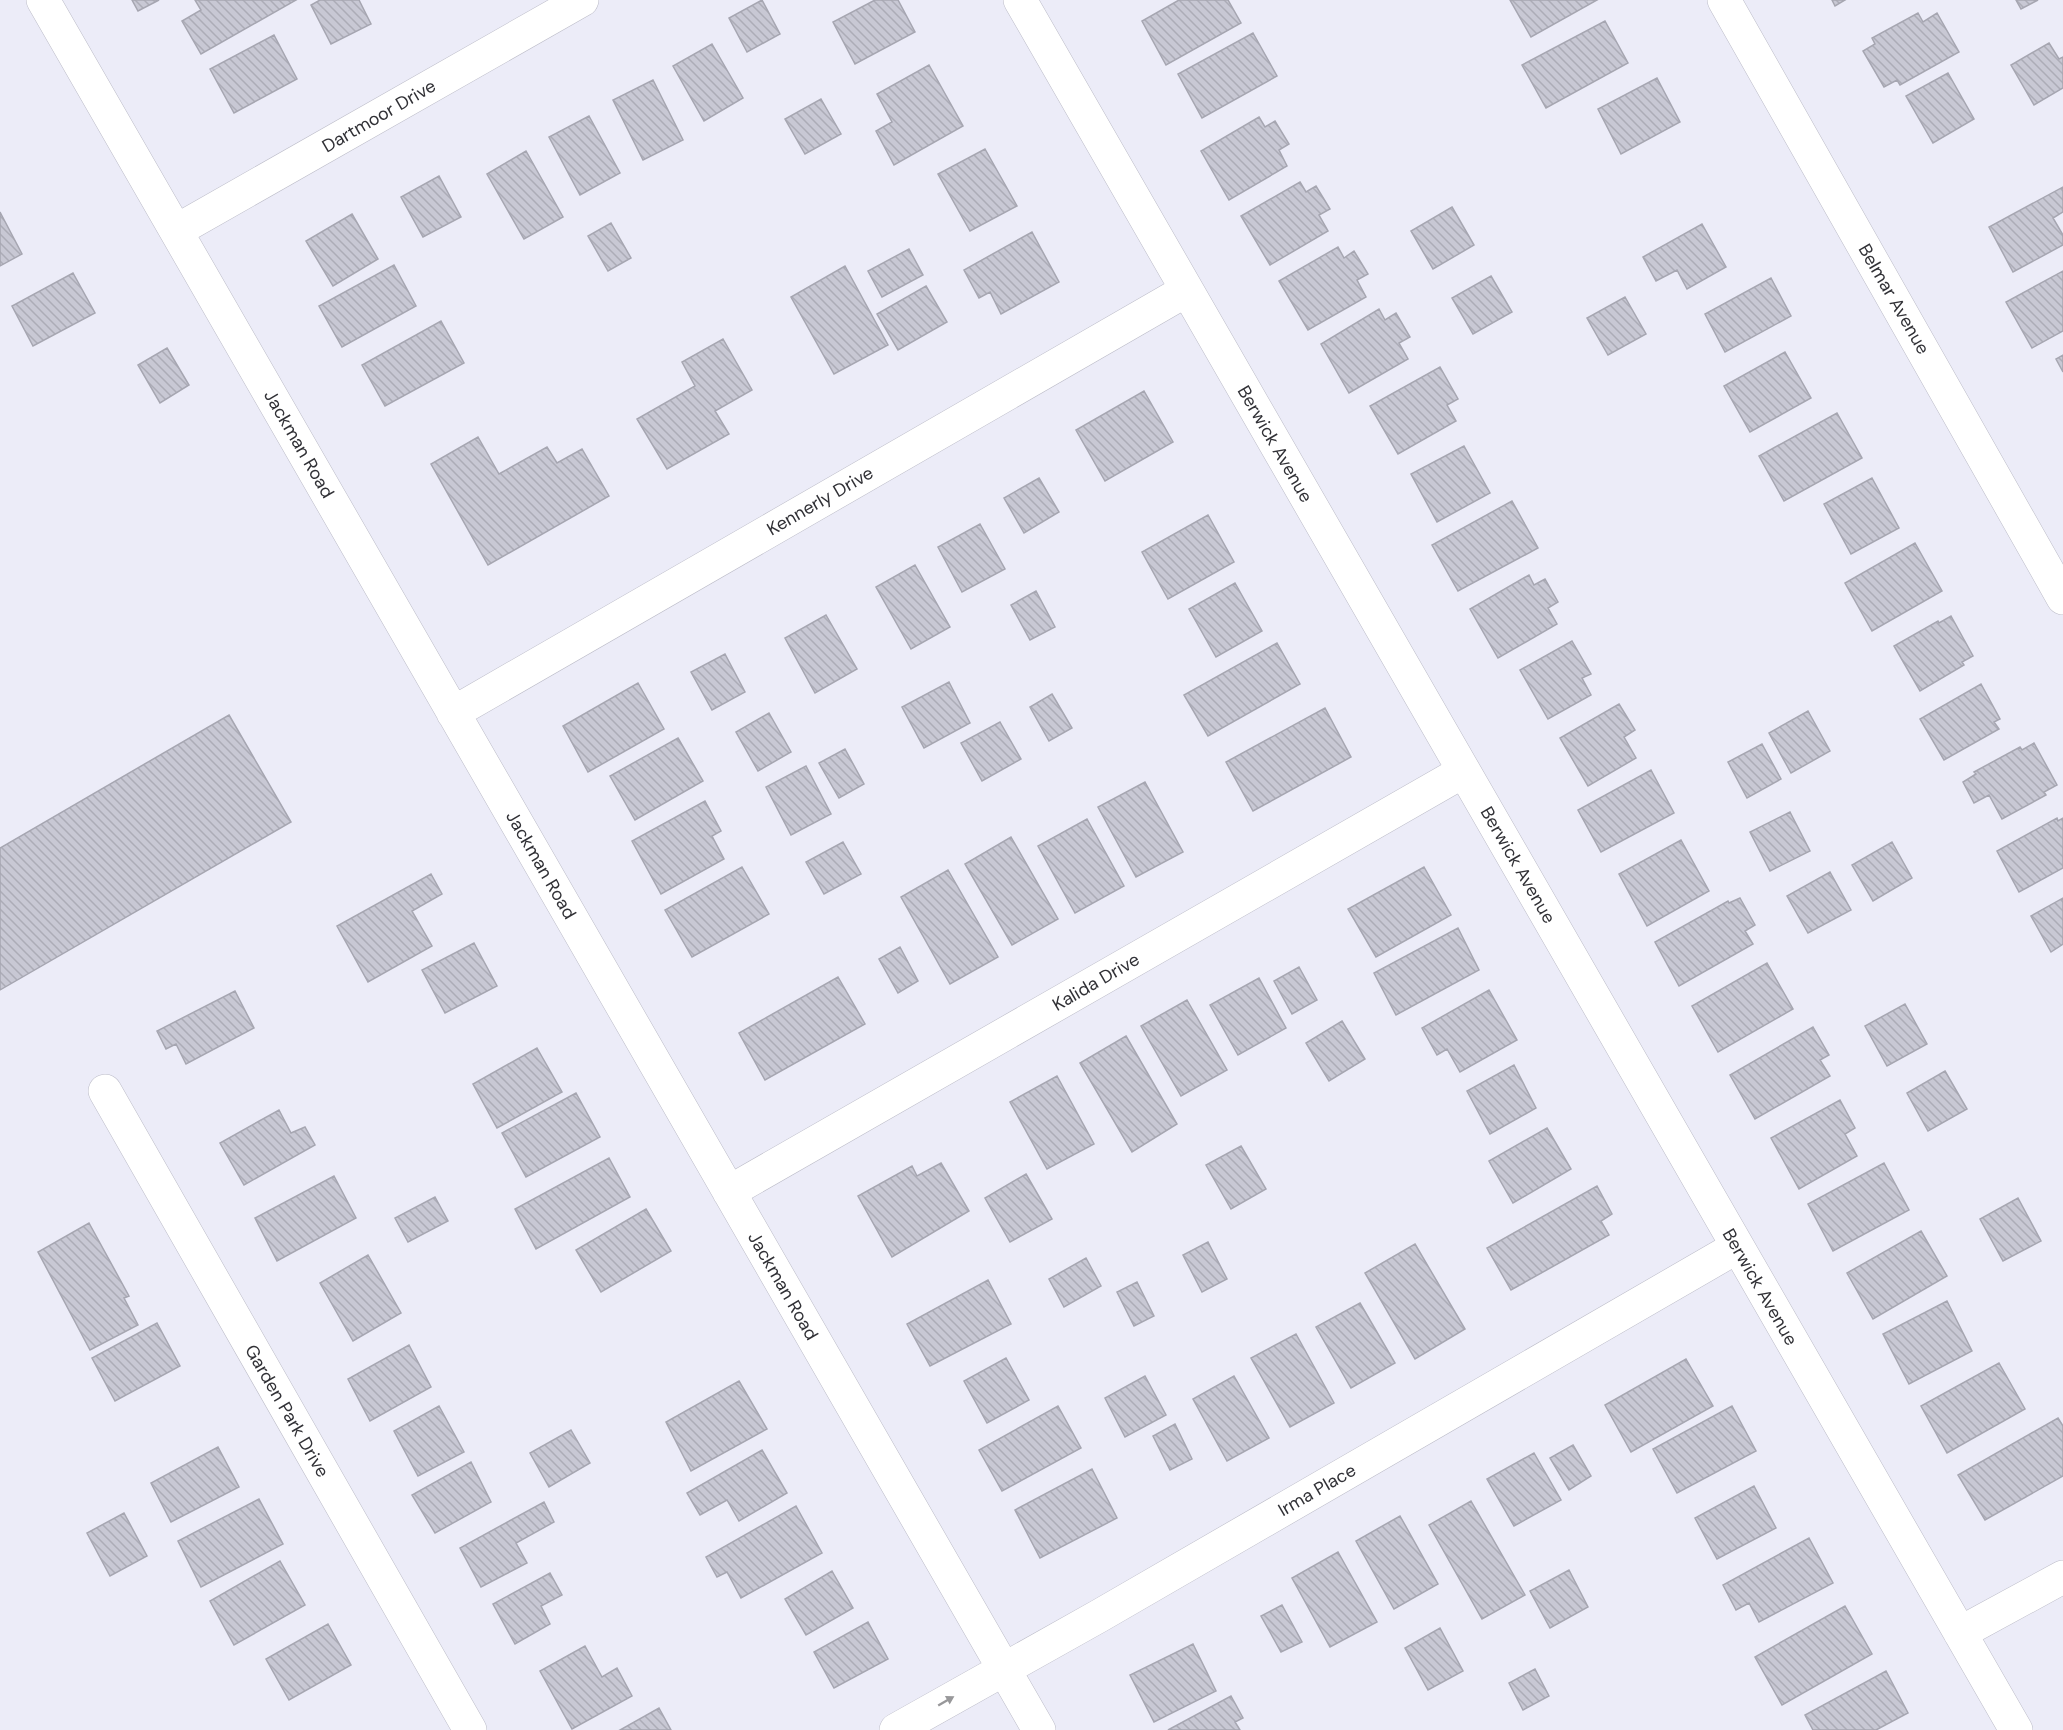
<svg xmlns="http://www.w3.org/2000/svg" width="2063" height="1730" font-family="'DM Sans',sans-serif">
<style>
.building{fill:url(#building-back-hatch);stroke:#a6a6b1;stroke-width:1.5}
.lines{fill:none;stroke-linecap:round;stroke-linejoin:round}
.minor-casing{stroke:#bcbcc8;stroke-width:34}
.minor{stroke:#fff;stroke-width:33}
.oneway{fill:#98989a}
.labels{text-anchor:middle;stroke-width:4.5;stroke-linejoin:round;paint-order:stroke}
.street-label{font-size:18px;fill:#313136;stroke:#fff}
</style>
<defs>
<pattern id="building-back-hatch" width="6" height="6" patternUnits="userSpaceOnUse" patternTransform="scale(1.5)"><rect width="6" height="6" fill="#c8c8d4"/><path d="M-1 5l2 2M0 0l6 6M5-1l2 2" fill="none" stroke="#acacb7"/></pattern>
</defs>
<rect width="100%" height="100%" fill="#ececf8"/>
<path class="building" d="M 132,0 L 159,0 L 138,11 Z
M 195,0 L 296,0 L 201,54 L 182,21 L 201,10 Z
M 320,0 L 359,0 L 371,24 L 331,44 L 311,5 Z
M 762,0 L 780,34 L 747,52 L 729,18 Z
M 875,0 L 898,0 L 915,32 L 855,64 L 833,22 Z
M 1179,0 L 1228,0 L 1241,23 L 1166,65 L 1142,21 Z
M 1510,0 L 1597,0 L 1531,37 Z
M 1832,0 L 1845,0 L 1835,6 Z
M 2016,0 L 2038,0 L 2021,9 Z
M 1918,13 L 1923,22 L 1937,13 L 1959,52 L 1900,85 L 1897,80 L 1884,87 L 1863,51 L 1875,44 L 1872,38 Z
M 1605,21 L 1628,63 L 1546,108 L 1522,65 Z
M 1253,33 L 1277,76 L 1202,118 L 1178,74 Z
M 274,35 L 297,79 L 234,113 L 210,69 Z
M 2049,43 L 2059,59 L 2063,57 L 2063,88 L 2034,105 L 2011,65 Z
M 712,44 L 743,98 L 704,121 L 673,66 Z
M 929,65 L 963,126 L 894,165 L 876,131 L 892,122 L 877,94 Z
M 1948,73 L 1974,119 L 1933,143 L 1906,96 Z
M 1657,78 L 1680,122 L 1621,154 L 1598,109 Z
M 653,80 L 683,140 L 643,160 L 613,100 Z
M 821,99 L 841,134 L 805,154 L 785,119 Z
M 589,116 L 620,173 L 580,195 L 549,137 Z
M 1259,117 L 1265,127 L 1275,121 L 1289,144 L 1279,150 L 1287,166 L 1229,200 L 1201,151 Z
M 985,149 L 1017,206 L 970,231 L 938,174 Z
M 526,151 L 563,217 L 524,239 L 487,174 Z
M 439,176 L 461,217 L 423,237 L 401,197 Z
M 1300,182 L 1306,192 L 1316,186 L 1330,209 L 1319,215 L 1328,231 L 1270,265 L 1241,216 Z
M 2063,187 L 2063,212 L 2053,218 L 2063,235 L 2063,245 L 2013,272 L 1989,227 Z
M 1452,207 L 1474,245 L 1433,269 L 1411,231 Z
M 0,212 L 22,254 L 0,266 Z
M 352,214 L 378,259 L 333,286 L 306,241 Z
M 611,223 L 631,258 L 608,271 L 588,236 Z
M 1702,224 L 1726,267 L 1687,289 L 1677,270 L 1656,281 L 1643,257 Z
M 1032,232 L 1059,282 L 1001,314 L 990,292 L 979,298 L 964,270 Z
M 1338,247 L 1344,258 L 1354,251 L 1368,274 L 1357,280 L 1366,297 L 1308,330 L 1279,281 Z
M 909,249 L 923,275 L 882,297 L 868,271 Z
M 394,265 L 416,306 L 342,347 L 319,306 Z
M 845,266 L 888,345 L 834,374 L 791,297 Z
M 2063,271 L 2063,331 L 2032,348 L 2006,302 Z
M 73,273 L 95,313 L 33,346 L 12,306 Z
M 1491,276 L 1512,312 L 1473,334 L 1452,298 Z
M 1771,278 L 1791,316 L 1725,352 L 1705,314 Z
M 926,286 L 947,322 L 898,350 L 877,314 Z
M 1625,297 L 1646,334 L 1608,355 L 1587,318 Z
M 1379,309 L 1385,320 L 1396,313 L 1410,337 L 1399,343 L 1408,359 L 1349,393 L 1321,344 Z
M 441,321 L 464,363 L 385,406 L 362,365 Z
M 723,339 L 752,390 L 715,411 L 729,434 L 667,469 L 637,419 L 695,386 L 682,362 Z
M 167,348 L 189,385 L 160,403 L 138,365 Z
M 1785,352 L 1811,398 L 1750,432 L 1724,386 Z
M 2063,355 L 2063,372 L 2056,359 Z
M 1440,367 L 1458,399 L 1447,405 L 1456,421 L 1398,454 L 1370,406 Z
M 1144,391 L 1173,442 L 1105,481 L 1076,430 Z
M 1837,413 L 1862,458 L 1784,501 L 1759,456 Z
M 478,437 L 499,474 L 547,447 L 557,463 L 582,449 L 609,496 L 488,565 L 431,464 Z
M 1464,446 L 1490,493 L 1437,522 L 1411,474 Z
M 1039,478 L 1059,512 L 1024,533 L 1004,498 Z
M 1872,478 L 1899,528 L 1851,554 L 1824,504 Z
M 1512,501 L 1538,548 L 1458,591 L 1432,545 Z
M 1208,515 L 1234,562 L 1168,599 L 1142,552 Z
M 980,524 L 1005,569 L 962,592 L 938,547 Z
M 1915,543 L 1942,591 L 1872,631 L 1845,583 Z
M 915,565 L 950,627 L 911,649 L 876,587 Z
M 1529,575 L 1534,585 L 1545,579 L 1558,602 L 1548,608 L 1557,624 L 1498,658 L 1470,609 Z
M 1235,583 L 1262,631 L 1216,657 L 1189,609 Z
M 1036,591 L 1055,627 L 1030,640 L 1011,605 Z
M 826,615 L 857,669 L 815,693 L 785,638 Z
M 1951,616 L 1973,656 L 1962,662 L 1964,665 L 1920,691 L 1894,646 L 1938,621 L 1939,623 Z
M 1572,641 L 1591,674 L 1582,678 L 1591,695 L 1548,719 L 1520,670 Z
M 1277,643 L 1300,684 L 1208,736 L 1184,695 Z
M 725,654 L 745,692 L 712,710 L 691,672 Z
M 949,682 L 970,723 L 924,748 L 902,707 Z
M 638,683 L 664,729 L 588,772 L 563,726 Z
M 1981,684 L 2000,719 L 1994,722 L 1999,729 L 1944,760 L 1920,719 Z
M 1052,694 L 1072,728 L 1049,741 L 1030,707 Z
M 1619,704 L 1635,730 L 1624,737 L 1636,758 L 1588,786 L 1560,738 Z
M 1325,708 L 1351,757 L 1253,811 L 1226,762 Z
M 1808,711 L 1830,751 L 1791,773 L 1769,733 Z
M 769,713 L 791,752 L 758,771 L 736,732 Z
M 229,715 L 291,822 L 0,990 L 0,848 Z
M 1000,722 L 1021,759 L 982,781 L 961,743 Z
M 678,738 L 703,781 L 635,820 L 610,776 Z
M 2034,743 L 2057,785 L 2044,792 L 2046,795 L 2002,819 L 1989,795 L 1974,803 L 1963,782 L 1976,774 L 1974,772 L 2020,747 L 2022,750 Z
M 1762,744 L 1781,779 L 1747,798 L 1728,762 Z
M 845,749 L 864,784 L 839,798 L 819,763 Z
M 806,766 L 831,814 L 791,835 L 766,787 Z
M 1651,770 L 1674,813 L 1601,852 L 1578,810 Z
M 1145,782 L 1183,852 L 1136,877 L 1098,807 Z
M 705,801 L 721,831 L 712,836 L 724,859 L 661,894 L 632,841 Z
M 1790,812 L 1810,851 L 1770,871 L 1750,832 Z
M 2057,818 L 2058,821 L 2063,818 L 2063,868 L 2019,892 L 1997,851 Z
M 1087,819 L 1124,886 L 1075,913 L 1038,846 Z
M 1011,837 L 1058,919 L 1012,945 L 965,864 Z
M 1681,840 L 1709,891 L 1647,926 L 1619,874 Z
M 843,842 L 861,874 L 824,894 L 806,862 Z
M 1892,842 L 1912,878 L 1873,901 L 1852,865 Z
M 742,867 L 769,914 L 692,957 L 665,910 Z
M 1424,867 L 1451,915 L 1376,957 L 1348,909 Z
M 948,870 L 998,957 L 950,984 L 901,897 Z
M 1830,872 L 1851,910 L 1808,933 L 1787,896 Z
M 431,874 L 442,894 L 412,911 L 432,946 L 368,982 L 337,926 Z
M 1740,898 L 1755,925 L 1745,931 L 1753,944 L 1679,986 L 1655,942 L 1728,901 L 1729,903 Z
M 2063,898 L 2063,944 L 2051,952 L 2031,916 Z
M 1458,928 L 1479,970 L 1396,1015 L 1374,973 Z
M 474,943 L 497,986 L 445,1013 L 422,970 Z
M 900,947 L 918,981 L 898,993 L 879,959 Z
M 1767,963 L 1793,1009 L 1718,1052 L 1692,1006 Z
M 1299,967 L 1317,1000 L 1292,1014 L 1274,981 Z
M 838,977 L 865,1024 L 765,1080 L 739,1033 Z
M 1259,978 L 1286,1028 L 1238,1055 L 1210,1005 Z
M 1489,990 L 1517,1040 L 1460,1072 L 1447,1049 L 1437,1055 L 1422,1028 Z
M 235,991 L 254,1028 L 186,1064 L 176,1044 L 166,1049 L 157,1031 Z
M 1187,1000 L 1227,1070 L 1181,1096 L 1141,1026 Z
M 1905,1004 L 1927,1044 L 1887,1066 L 1865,1026 Z
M 1342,1021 L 1365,1059 L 1329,1081 L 1306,1043 Z
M 1813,1027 L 1829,1055 L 1820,1060 L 1830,1076 L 1755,1119 L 1730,1075 Z
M 1126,1036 L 1177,1124 L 1132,1152 L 1080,1063 Z
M 537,1048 L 562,1092 L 497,1128 L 473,1084 Z
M 1514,1065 L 1536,1108 L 1490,1134 L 1467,1091 Z
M 1945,1071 L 1967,1109 L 1928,1131 L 1907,1093 Z
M 1057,1076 L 1094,1144 L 1047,1169 L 1010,1102 Z
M 576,1093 L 600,1137 L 526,1177 L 502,1133 Z
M 1840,1100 L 1855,1128 L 1845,1134 L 1857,1156 L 1799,1189 L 1771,1138 Z
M 279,1110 L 291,1133 L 305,1127 L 315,1145 L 244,1185 L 220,1143 Z
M 1547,1128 L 1571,1169 L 1513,1203 L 1489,1161 Z
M 1241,1146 L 1266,1189 L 1231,1209 L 1206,1165 Z
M 609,1158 L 630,1197 L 536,1249 L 515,1209 Z
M 941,1163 L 969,1211 L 892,1257 L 858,1196 L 912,1166 L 917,1176 Z
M 1884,1163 L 1909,1210 L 1833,1251 L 1808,1204 Z
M 1026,1174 L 1052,1219 L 1010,1242 L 985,1198 Z
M 334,1176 L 356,1218 L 277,1261 L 255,1218 Z
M 1597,1186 L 1612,1214 L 1601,1221 L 1609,1235 L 1511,1290 L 1487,1248 Z
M 435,1197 L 448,1221 L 408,1242 L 395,1218 Z
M 2018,1198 L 2041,1241 L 2003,1261 L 1980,1219 Z
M 646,1209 L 671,1251 L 601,1292 L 576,1250 Z
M 89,1223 L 129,1296 L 124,1298 L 138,1325 L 90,1350 L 38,1252 Z
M 1921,1231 L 1947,1276 L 1873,1319 L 1847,1273 Z
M 1208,1242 L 1227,1279 L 1202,1292 L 1183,1255 Z
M 1415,1244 L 1465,1329 L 1415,1359 L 1365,1273 Z
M 368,1255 L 401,1313 L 353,1341 L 320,1283 Z
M 1086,1258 L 1101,1286 L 1064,1307 L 1049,1279 Z
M 988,1280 L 1011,1324 L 930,1366 L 907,1324 Z
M 1137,1282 L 1154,1316 L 1134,1326 L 1117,1292 Z
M 1947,1301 L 1972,1351 L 1909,1384 L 1883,1334 Z
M 1360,1303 L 1395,1363 L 1351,1388 L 1316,1327 Z
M 157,1323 L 180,1366 L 115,1401 L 92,1358 Z
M 1296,1334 L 1334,1403 L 1290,1427 L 1251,1358 Z
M 409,1345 L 431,1387 L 370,1421 L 348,1379 Z
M 1006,1358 L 1029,1400 L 987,1423 L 964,1381 Z
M 1686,1359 L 1713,1406 L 1631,1452 L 1605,1405 Z
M 1999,1363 L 2025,1409 L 1947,1453 L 1921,1406 Z
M 1145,1376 L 1166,1415 L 1125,1437 L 1105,1398 Z
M 1234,1376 L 1269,1438 L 1227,1461 L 1193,1399 Z
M 739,1381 L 767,1429 L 691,1471 L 666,1422 Z
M 439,1406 L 464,1452 L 418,1476 L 394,1431 Z
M 1058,1406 L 1081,1448 L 1002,1491 L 979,1450 Z
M 1732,1406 L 1756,1451 L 1677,1493 L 1653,1449 Z
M 2058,1418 L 2063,1426 L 2063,1476 L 1985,1520 L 1958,1475 Z
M 1175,1424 L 1192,1459 L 1170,1470 L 1153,1436 Z
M 571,1430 L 590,1463 L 549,1487 L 530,1453 Z
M 1573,1445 L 1591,1476 L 1569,1490 L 1550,1458 Z
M 218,1447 L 239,1487 L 171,1522 L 151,1483 Z
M 762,1450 L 787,1493 L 739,1521 L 727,1500 L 700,1515 L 687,1493 Z
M 1534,1453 L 1561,1500 L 1514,1526 L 1487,1479 Z
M 471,1462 L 491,1502 L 435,1533 L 412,1495 Z
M 1092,1469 L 1117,1518 L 1040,1558 L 1015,1510 Z
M 1754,1486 L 1776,1528 L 1717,1559 L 1695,1518 Z
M 259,1499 L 283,1544 L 201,1587 L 178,1541 Z
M 1471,1501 L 1525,1595 L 1482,1619 L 1429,1525 Z
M 544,1502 L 554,1522 L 516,1543 L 527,1563 L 481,1587 L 460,1548 Z
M 796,1506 L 822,1553 L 741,1598 L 727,1572 L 717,1577 L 706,1557 Z
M 124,1513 L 147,1556 L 110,1576 L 87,1533 Z
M 1400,1516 L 1438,1584 L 1394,1609 L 1356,1541 Z
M 1809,1538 L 1833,1583 L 1759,1622 L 1749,1603 L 1736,1610 L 1723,1585 Z
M 1338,1552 L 1377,1622 L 1330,1647 L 1292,1578 Z
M 280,1561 L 305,1605 L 234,1645 L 210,1601 Z
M 1569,1570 L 1588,1607 L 1550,1628 L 1530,1591 Z
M 832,1571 L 853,1608 L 806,1635 L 785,1599 Z
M 550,1573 L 562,1595 L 541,1606 L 550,1624 L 515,1644 L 493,1604 Z
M 1282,1605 L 1302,1642 L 1281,1652 L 1261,1616 Z
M 1845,1606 L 1872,1654 L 1782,1705 L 1755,1657 Z
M 868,1622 L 888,1659 L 834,1688 L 814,1652 Z
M 328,1624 L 351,1665 L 289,1700 L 266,1659 Z
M 1440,1628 L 1463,1671 L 1428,1690 L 1405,1648 Z
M 1193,1644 L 1216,1691 L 1154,1722 L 1130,1675 Z
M 585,1646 L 602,1677 L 617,1668 L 632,1696 L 572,1729 L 540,1671 Z
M 1535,1669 L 1549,1696 L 1523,1710 L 1509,1683 Z
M 1886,1671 L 1908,1713 L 1876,1730 L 1813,1730 L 1805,1715 Z
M 1231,1696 L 1243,1718 L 1235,1722 L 1240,1730 L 1168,1730 Z
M 659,1708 L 671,1730 L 620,1730 Z"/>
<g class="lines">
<g class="minor-casing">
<path id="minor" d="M 43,0 L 1039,1730
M 1020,0 L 2016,1730
M 1724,0 L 2063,598
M 176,231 L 582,0
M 453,713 L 1187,290
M 105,1091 L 470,1730
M 729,1192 L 1464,771
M 1960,1633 L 2063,1577
M 896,1730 L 1099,1616 L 1737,1247"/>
</g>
<use href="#minor" class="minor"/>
</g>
<defs><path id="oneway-solid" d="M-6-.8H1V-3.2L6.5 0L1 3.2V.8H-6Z" transform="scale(1.5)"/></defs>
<use class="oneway" href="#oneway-solid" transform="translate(946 1701) rotate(-30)"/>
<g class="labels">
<g class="street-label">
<text transform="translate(379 116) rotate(-30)" y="6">Dartmoor Drive</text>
<text transform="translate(1894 299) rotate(60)" y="6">Belmar Avenue</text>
<text transform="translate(299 444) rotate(60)" y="6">Jackman Road</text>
<text transform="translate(1275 444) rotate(60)" y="6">Berwick Avenue</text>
<text transform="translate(820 501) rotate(-30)" y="6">Kennerly Drive</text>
<text transform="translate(541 865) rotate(60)" y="6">Jackman Road</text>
<text transform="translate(1518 865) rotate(60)" y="6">Berwick Avenue</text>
<text transform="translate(1096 982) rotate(-30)" y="6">Kalida Drive</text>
<text transform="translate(783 1286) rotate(60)" y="6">Jackman Road</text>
<text transform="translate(1760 1287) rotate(60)" y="6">Berwick Avenue</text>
<text transform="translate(287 1411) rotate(60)" y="6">Garden Park Drive</text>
<text transform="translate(1317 1490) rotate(-30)" y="6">Irma Place</text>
</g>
</g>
</svg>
